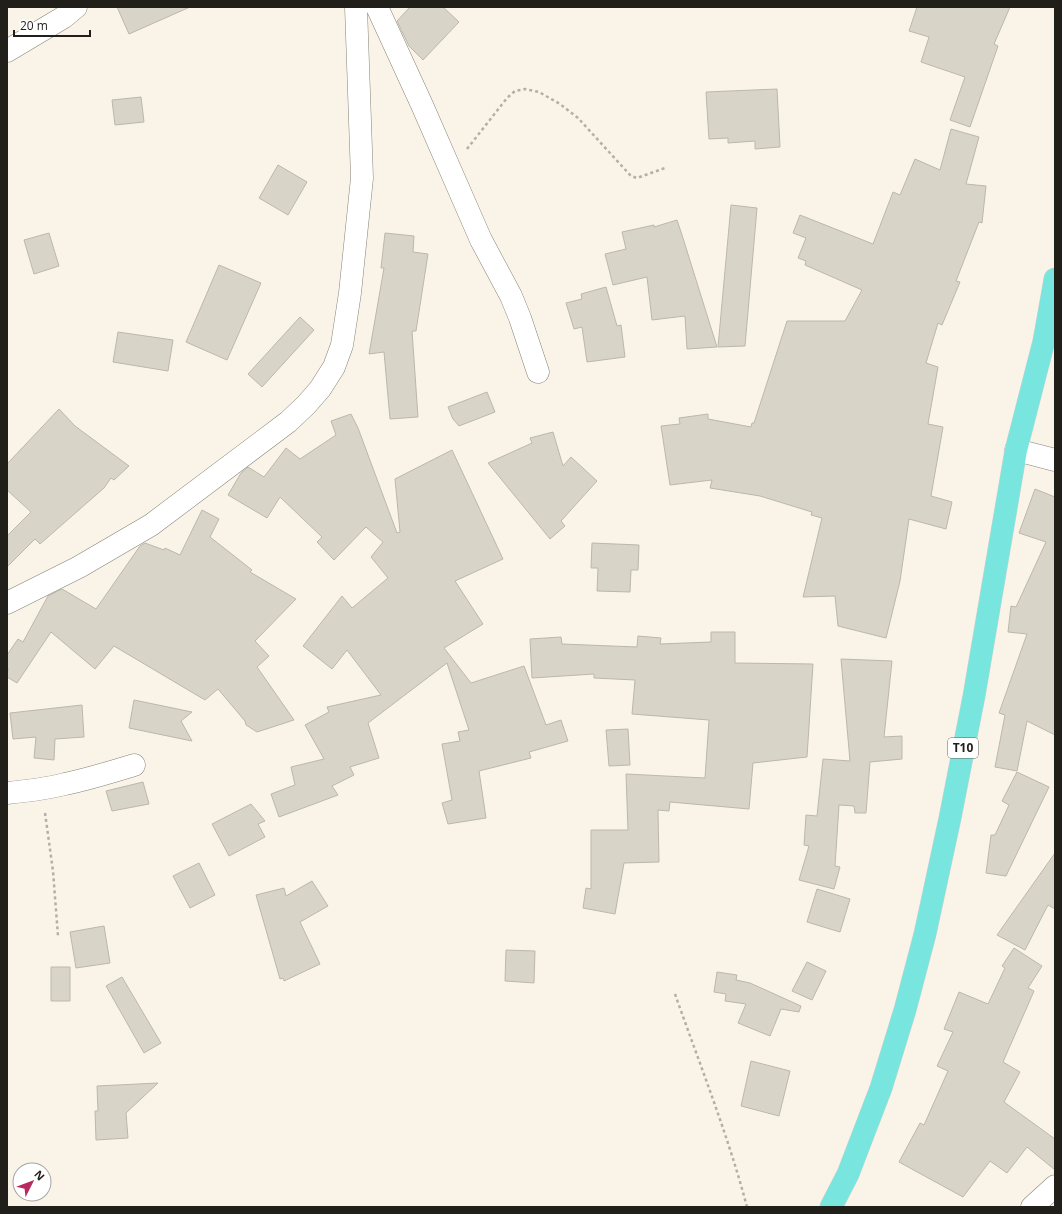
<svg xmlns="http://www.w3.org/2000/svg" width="1062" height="1214" font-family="'Open Sans',sans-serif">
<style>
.building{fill:#d9d4c8;stroke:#bcb7ac}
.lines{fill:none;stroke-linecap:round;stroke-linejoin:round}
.minor-casing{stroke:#878277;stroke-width:23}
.trunk-casing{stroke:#d2d2d1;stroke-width:23}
.path{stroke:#b4afa6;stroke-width:2.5;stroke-dasharray:3 3;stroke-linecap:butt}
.minor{stroke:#fff;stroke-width:22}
.trunk{stroke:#78e6de;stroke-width:22}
.labels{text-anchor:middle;stroke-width:4;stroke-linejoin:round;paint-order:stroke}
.shield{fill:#fff;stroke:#63625f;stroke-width:1}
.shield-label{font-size:12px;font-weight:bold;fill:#201f1a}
</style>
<rect width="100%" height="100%" fill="#faf4e8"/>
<path class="building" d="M 117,7 L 190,7 L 129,34 Z
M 410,7 L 443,7 L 459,22 L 423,60 L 409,46 L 397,21 Z
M 917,7 L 1010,7 L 994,44 L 998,46 L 970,127 L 950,120 L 965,77 L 921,62 L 929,37 L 909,31 Z
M 777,89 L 780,147 L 755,149 L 755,141 L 728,143 L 728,138 L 709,139 L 706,92 Z
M 141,97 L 144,122 L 115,125 L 112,100 Z
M 951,129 L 979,137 L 966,184 L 986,186 L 982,223 L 979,222 L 956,281 L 960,282 L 942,325 L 938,323 L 926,363 L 938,367 L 928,424 L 943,427 L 931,496 L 952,502 L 946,529 L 909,519 L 900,581 L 886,638 L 838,626 L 835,596 L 803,597 L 822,518 L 811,515 L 812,512 L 760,496 L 710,488 L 712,480 L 670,485 L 661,426 L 680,424 L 679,418 L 708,414 L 708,419 L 751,427 L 752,423 L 754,423 L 787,321 L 845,321 L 862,290 L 805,265 L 806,261 L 798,258 L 806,238 L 793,233 L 800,215 L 873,244 L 893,192 L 900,195 L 915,159 L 940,170 Z
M 278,165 L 307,182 L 288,215 L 259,198 Z
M 731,205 L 757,208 L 745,346 L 718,347 Z
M 677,220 L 682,235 L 717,347 L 687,349 L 685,316 L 652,320 L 647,277 L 613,285 L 605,254 L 626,249 L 622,232 L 654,225 L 654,227 Z
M 49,233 L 59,266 L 34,274 L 24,240 Z
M 385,233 L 414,236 L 413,252 L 428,254 L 416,331 L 412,331 L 418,417 L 390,419 L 384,352 L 369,354 L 384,268 L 381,268 Z
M 219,265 L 261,283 L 227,360 L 186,342 Z
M 606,287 L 617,326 L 621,325 L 625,357 L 587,362 L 582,327 L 574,329 L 566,303 L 582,299 L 581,294 Z
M 300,317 L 314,330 L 262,387 L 248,374 Z
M 118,332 L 173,340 L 168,371 L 113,362 Z
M 487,392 L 495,412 L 459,426 L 453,419 L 448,407 Z
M 59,409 L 75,426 L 129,466 L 114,480 L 111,478 L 104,488 L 40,544 L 35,539 L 7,567 L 7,536 L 31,512 L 7,490 L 7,464 Z
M 351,414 L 358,428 L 397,533 L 400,532 L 395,479 L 452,450 L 503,559 L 455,581 L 483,624 L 444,648 L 471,683 L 524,666 L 546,725 L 561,720 L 568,741 L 529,752 L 531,758 L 479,771 L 486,818 L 448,824 L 442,803 L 452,800 L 442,744 L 460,741 L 458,732 L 469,730 L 447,663 L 368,723 L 379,758 L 350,767 L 354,775 L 332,786 L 338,795 L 279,817 L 271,794 L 295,785 L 291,767 L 324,759 L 305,725 L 329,712 L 327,707 L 381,695 L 347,650 L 332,669 L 303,646 L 342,596 L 352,608 L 388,578 L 371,557 L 383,542 L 366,527 L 334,560 L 317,542 L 322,537 L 280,497 L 267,518 L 228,495 L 241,473 L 248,467 L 264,477 L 286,448 L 300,459 L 336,435 L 331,421 Z
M 553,432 L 563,466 L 571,457 L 597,481 L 561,521 L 565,526 L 550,539 L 488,463 L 532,443 L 530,438 Z
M 1035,489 L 1055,497 L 1055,735 L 1027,721 L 1017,771 L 995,767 L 1005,715 L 999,713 L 1027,634 L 1008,632 L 1011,606 L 1016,607 L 1046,542 L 1019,533 Z
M 202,510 L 219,519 L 210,537 L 252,570 L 250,572 L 296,599 L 255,641 L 269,656 L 257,667 L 294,720 L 257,732 L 246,725 L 245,721 L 218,689 L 205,700 L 114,646 L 95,669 L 51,632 L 17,683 L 7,677 L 8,668 L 7,667 L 7,655 L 18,639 L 23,642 L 48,596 L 62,589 L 96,609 L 140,546 L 145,543 L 164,550 L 165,548 L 180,555 Z
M 592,543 L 639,545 L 638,570 L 631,570 L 630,592 L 597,591 L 598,568 L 591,568 Z
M 711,632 L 735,632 L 735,663 L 813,664 L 807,757 L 753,763 L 749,809 L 670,802 L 669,811 L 658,810 L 659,862 L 624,863 L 615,914 L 583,908 L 586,888 L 591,889 L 591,830 L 628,830 L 626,774 L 705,778 L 709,720 L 632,714 L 635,680 L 594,678 L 594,674 L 532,678 L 530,639 L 561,637 L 562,644 L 637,647 L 638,636 L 661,638 L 660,644 L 711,642 Z
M 841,659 L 892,661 L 884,737 L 902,736 L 902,759 L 870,762 L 866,813 L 855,813 L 854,806 L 839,805 L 835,866 L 840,867 L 834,889 L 799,880 L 809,846 L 804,845 L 806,815 L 817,816 L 823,759 L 850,761 Z
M 134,700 L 192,712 L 181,721 L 192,741 L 129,728 Z
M 82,705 L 84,737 L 55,739 L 54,760 L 34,758 L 36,737 L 13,739 L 10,713 Z
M 628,729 L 630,765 L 609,766 L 606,730 Z
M 1017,772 L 1049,787 L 1006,876 L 986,873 L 991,835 L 995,835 L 1009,805 L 1002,801 Z
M 143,782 L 149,804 L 112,811 L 106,791 Z
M 251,804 L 265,821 L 258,824 L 265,837 L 229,856 L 212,824 Z
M 1055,853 L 1055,909 L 1048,905 L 1025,950 L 997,935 Z
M 199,863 L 215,895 L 190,908 L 173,876 Z
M 312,881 L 328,906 L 300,922 L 320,964 L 284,981 L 283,978 L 280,979 L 256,895 L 284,888 L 286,896 Z
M 817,889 L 850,899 L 840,932 L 807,922 Z
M 104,926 L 110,963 L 76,968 L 70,932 Z
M 1014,948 L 1042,966 L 1028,988 L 1034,991 L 1003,1062 L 1020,1072 L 1004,1102 L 1055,1139 L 1055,1170 L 1027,1147 L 1007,1173 L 990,1161 L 963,1197 L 899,1162 L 920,1123 L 924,1125 L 948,1071 L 937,1066 L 953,1032 L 944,1029 L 959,992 L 988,1004 L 1005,968 L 1002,966 Z
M 506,950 L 535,951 L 534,983 L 505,981 Z
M 807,962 L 826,971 L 812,1000 L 792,991 Z
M 51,967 L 70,967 L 70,1001 L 51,1001 Z
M 717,972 L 737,975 L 736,980 L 750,983 L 801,1006 L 799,1012 L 781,1009 L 770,1036 L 738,1023 L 746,1004 L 725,1001 L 726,994 L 714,992 Z
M 122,977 L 161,1043 L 144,1053 L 106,986 Z
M 751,1061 L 790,1071 L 779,1116 L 741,1106 Z
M 158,1083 L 126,1113 L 128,1138 L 96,1140 L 95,1111 L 98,1111 L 97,1086 Z"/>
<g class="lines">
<g class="minor-casing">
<path id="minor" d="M 377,7 L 422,105 L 481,240 L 511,296 L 520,318 L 538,372
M 7,51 L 64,17 L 76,7
M 1016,450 L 1055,460
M 7,603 L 79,567 L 151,525 L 288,422 L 306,405 L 320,389 L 334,367 L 342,345 L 350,293 L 362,178 L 356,7
M 7,793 C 27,791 46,789 65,784 C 89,779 111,772 134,765
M 1032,1207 L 1055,1186"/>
</g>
<g class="trunk-casing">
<path id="trunk" d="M 831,1207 L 848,1174 L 881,1088 L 905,1010 L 925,934 L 950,818 L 974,696 L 1016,450 L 1044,341 L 1055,279"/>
</g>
<path class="path" d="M 467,149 L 507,98 L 515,91 L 525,89 L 539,92 L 560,104 L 578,118 L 631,176 L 637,178 L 665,168
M 45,813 L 53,871 L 58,936
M 675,994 C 700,1065 728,1135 747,1207"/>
<use href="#minor" class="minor"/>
<use href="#trunk" class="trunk"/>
</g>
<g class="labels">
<rect class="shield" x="948" y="738" width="30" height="20" rx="3"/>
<g class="shield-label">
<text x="963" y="752">T10</text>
</g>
</g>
<rect width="1062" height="1214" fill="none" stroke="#201f1a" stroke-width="16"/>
<g transform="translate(32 1182) rotate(48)"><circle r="19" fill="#ffffff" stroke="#a6a5a3"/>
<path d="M0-3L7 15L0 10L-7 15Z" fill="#b82a5d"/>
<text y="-6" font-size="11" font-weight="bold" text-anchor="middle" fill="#201f1a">N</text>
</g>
<path d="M14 30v6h76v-6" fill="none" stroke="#201f1a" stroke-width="2"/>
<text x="20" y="30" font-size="12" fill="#201f1a" stroke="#ffffff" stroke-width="3" paint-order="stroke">20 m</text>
</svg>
